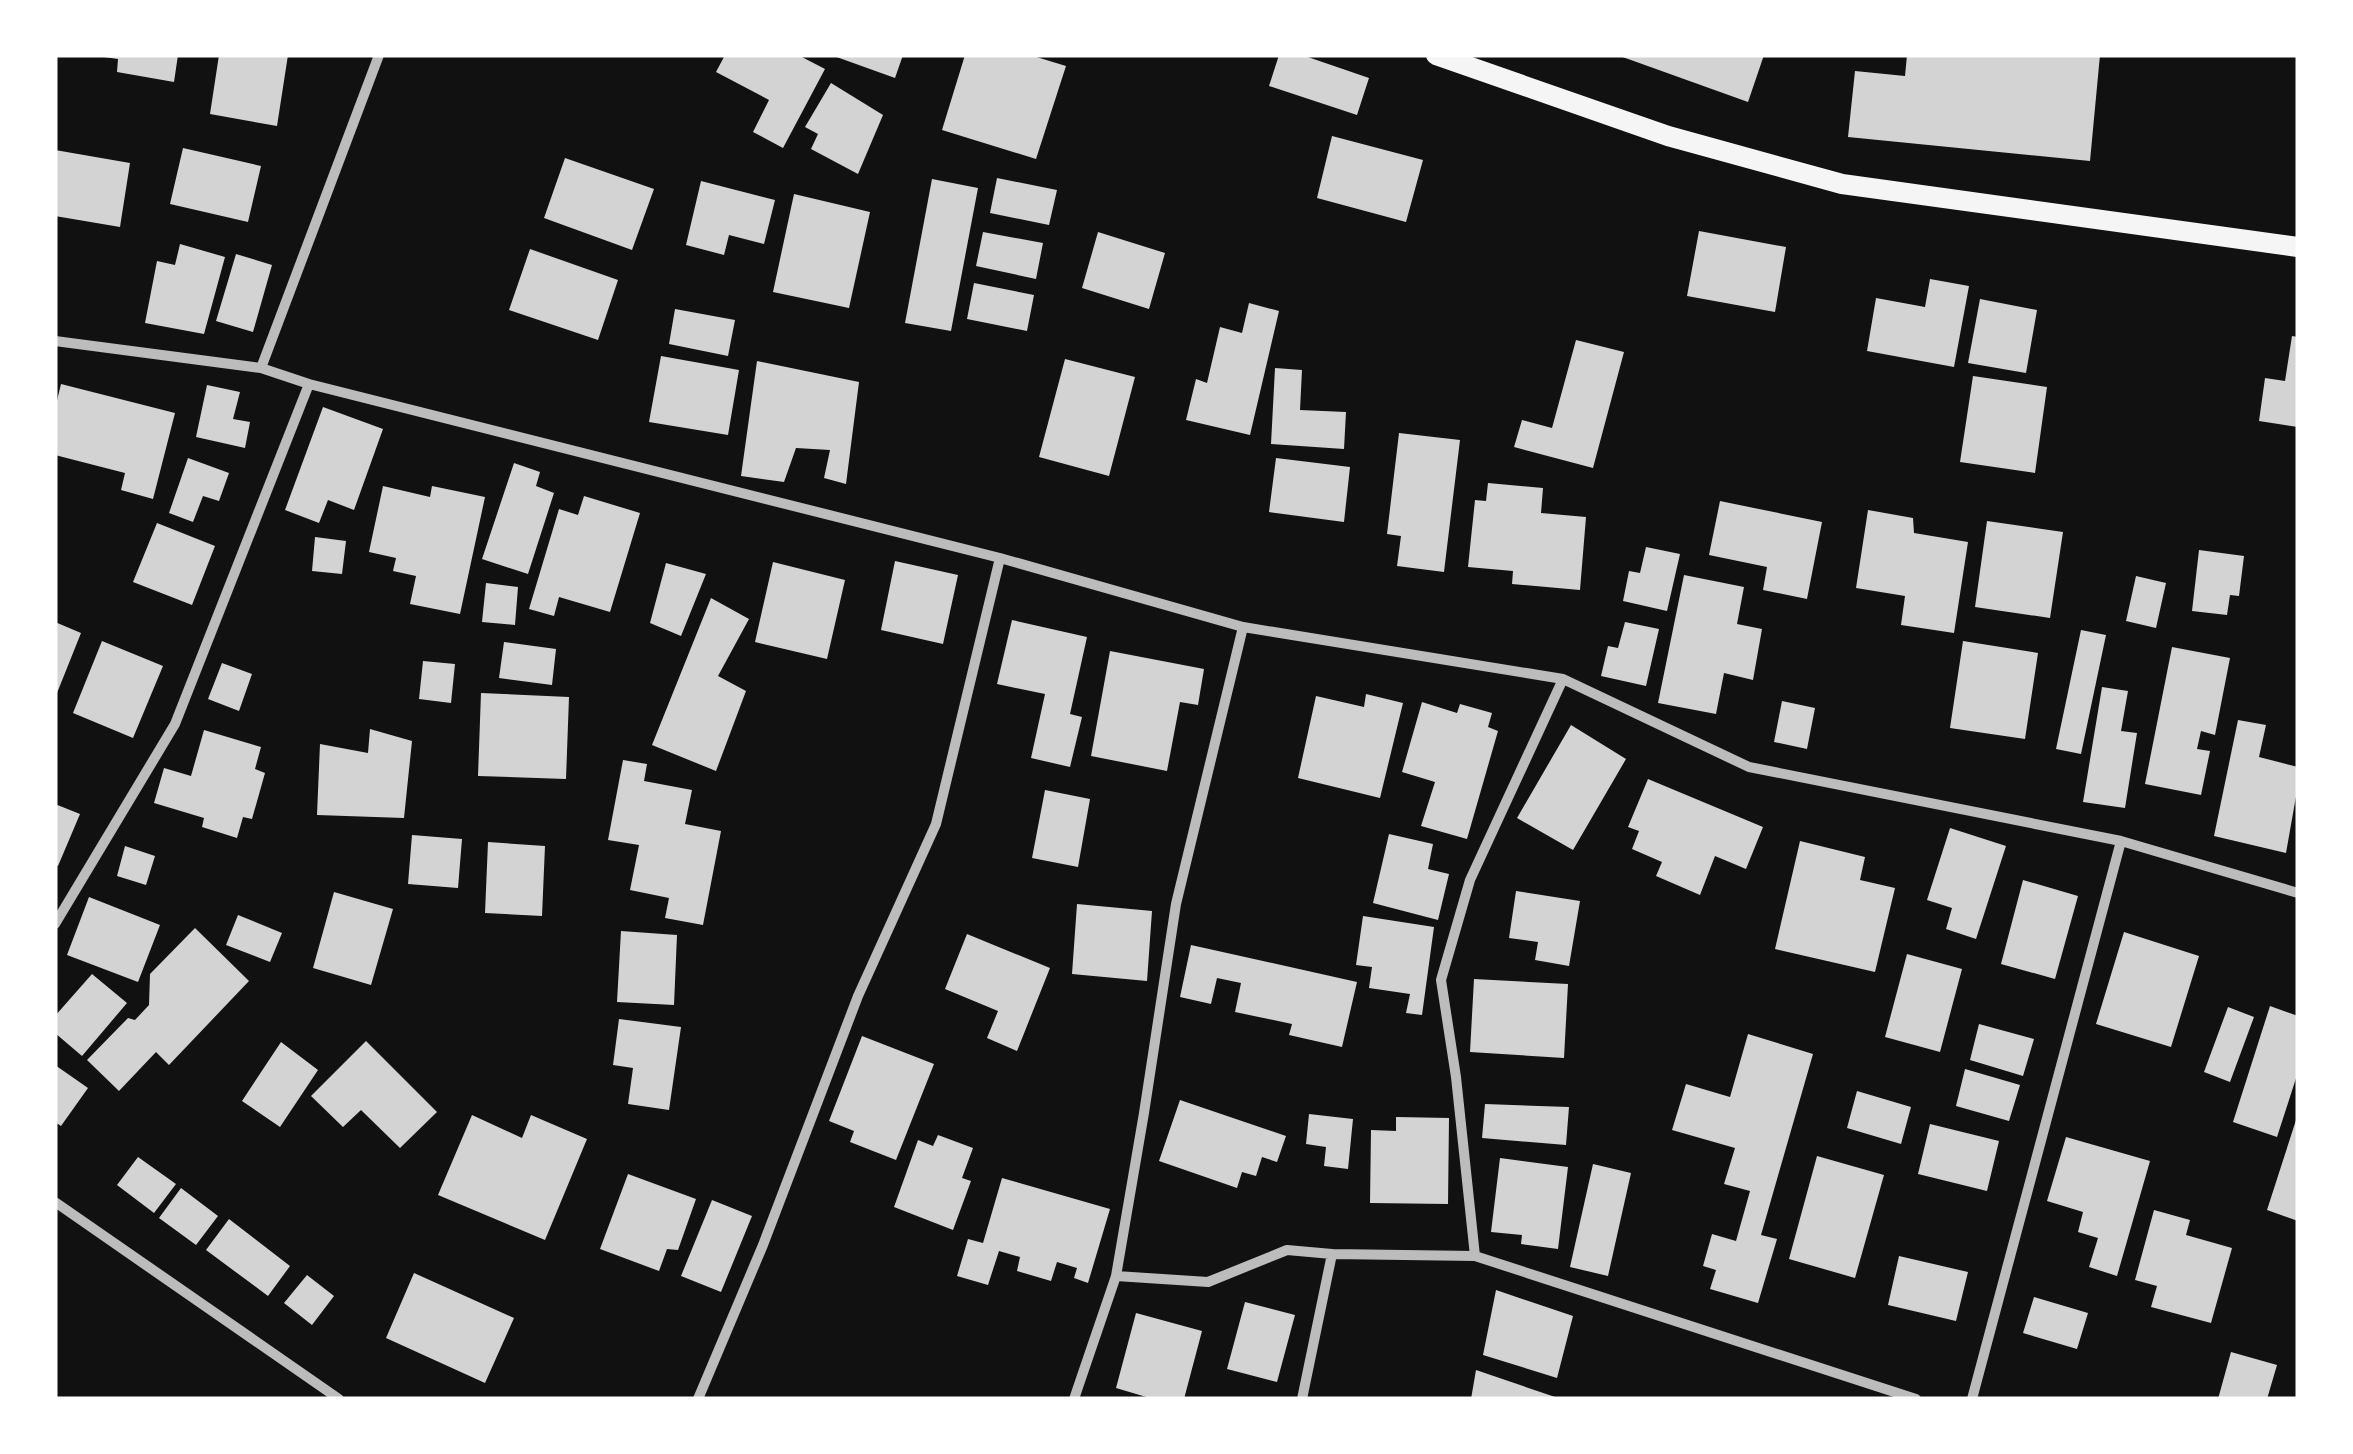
<svg xmlns="http://www.w3.org/2000/svg" width="2353" height="1454" font-family="'Work Sans',sans-serif">
<style>
.building{fill:#d3d3d3}
.lines{fill:none;stroke-linecap:round;stroke-linejoin:round}
.minor{stroke:#bcbcbc;stroke-width:10}
.secondary{stroke:#f5f5f5;stroke-width:20}
</style>
<rect width="100%" height="100%" fill="#111"/>
<path class="building" d="M 104,55 L 178,55 L 174,82 L 117,72 L 118,59 L 104,57 Z
M 219,55 L 288,55 L 277,126 L 210,114 Z
M 725,55 L 798,55 L 825,69 L 783,148 L 753,132 L 769,100 L 716,72 Z
M 831,55 L 903,55 L 895,78 Z
M 965,55 L 1030,55 L 1066,66 L 1036,159 L 942,130 Z
M 1279,55 L 1302,55 L 1369,78 L 1357,115 L 1269,86 Z
M 1617,55 L 1764,55 L 1748,102 Z
M 1907,55 L 2100,55 L 2090,161 L 1848,137 L 1855,71 L 1905,76 Z
M 831,83 L 883,115 L 858,174 L 811,149 L 818,134 L 805,127 Z
M 1332,136 L 1423,160 L 1406,222 L 1317,198 Z
M 183,148 L 261,166 L 248,222 L 170,204 Z
M 55,150 L 130,163 L 120,227 L 55,216 Z
M 565,158 L 654,189 L 632,250 L 544,218 Z
M 997,178 L 1057,190 L 1049,225 L 990,213 Z
M 932,179 L 978,188 L 951,331 L 905,323 Z
M 701,181 L 775,200 L 764,244 L 729,235 L 724,255 L 686,245 Z
M 794,194 L 870,212 L 849,308 L 773,292 Z
M 1699,231 L 1786,247 L 1775,312 L 1687,296 Z
M 983,232 L 1043,243 L 1036,279 L 976,266 Z
M 1098,232 L 1165,253 L 1149,309 L 1082,288 Z
M 180,244 L 225,257 L 204,334 L 145,323 L 157,261 L 175,265 Z
M 530,249 L 618,280 L 598,340 L 509,310 Z
M 236,254 L 272,265 L 253,332 L 216,321 Z
M 1930,279 L 1969,286 L 1954,367 L 1867,351 L 1876,298 L 1925,307 Z
M 974,283 L 1034,295 L 1027,331 L 967,319 Z
M 1980,299 L 2037,310 L 2026,373 L 1968,363 Z
M 1249,303 L 1279,311 L 1250,435 L 1186,420 L 1196,379 L 1207,383 L 1220,327 L 1242,333 Z
M 675,309 L 735,320 L 728,356 L 669,344 Z
M 2292,336 L 2298,337 L 2298,427 L 2259,421 L 2265,378 L 2285,381 Z
M 1576,340 L 1624,352 L 1593,468 L 1514,447 L 1522,420 L 1552,428 Z
M 661,356 L 739,370 L 728,435 L 649,422 Z
M 1065,359 L 1135,377 L 1109,476 L 1039,457 Z
M 757,361 L 859,382 L 846,484 L 824,478 L 830,450 L 796,448 L 784,482 L 741,476 Z
M 1275,368 L 1302,370 L 1300,410 L 1346,412 L 1344,449 L 1271,444 Z
M 1973,376 L 2047,387 L 2035,473 L 1960,462 Z
M 61,384 L 175,413 L 153,499 L 121,490 L 125,473 L 55,455 L 55,409 Z
M 207,385 L 240,392 L 233,419 L 250,422 L 245,448 L 196,437 Z
M 323,407 L 383,429 L 354,510 L 328,500 L 319,523 L 285,510 Z
M 1399,433 L 1460,440 L 1444,572 L 1397,566 L 1401,536 L 1387,534 Z
M 188,458 L 229,473 L 219,501 L 203,496 L 193,522 L 169,513 Z
M 1276,458 L 1350,467 L 1344,522 L 1269,512 Z
M 514,463 L 540,472 L 536,486 L 554,493 L 528,574 L 482,559 Z
M 1488,483 L 1543,488 L 1541,513 L 1586,517 L 1580,590 L 1512,584 L 1513,571 L 1468,567 L 1475,500 L 1486,501 Z
M 383,486 L 430,497 L 432,486 L 485,497 L 460,614 L 410,604 L 416,576 L 393,571 L 396,558 L 369,552 Z
M 584,496 L 640,513 L 610,612 L 559,597 L 554,616 L 529,609 L 559,509 L 578,515 Z
M 1720,501 L 1822,522 L 1807,599 L 1763,590 L 1767,567 L 1709,555 Z
M 1868,510 L 1913,518 L 1914,533 L 1968,542 L 1954,633 L 1901,625 L 1905,596 L 1856,588 Z
M 1987,521 L 2063,532 L 2050,618 L 1975,607 Z
M 157,523 L 215,546 L 192,605 L 133,582 Z
M 315,537 L 346,541 L 342,574 L 312,571 Z
M 1646,547 L 1680,554 L 1667,611 L 1623,601 L 1629,571 L 1640,573 Z
M 2199,550 L 2244,556 L 2239,596 L 2230,595 L 2227,615 L 2192,611 Z
M 895,561 L 958,575 L 943,644 L 881,630 Z
M 773,562 L 845,580 L 827,659 L 755,642 Z
M 666,563 L 706,574 L 681,636 L 650,623 Z
M 1684,575 L 1744,587 L 1737,624 L 1762,629 L 1753,680 L 1724,673 L 1716,714 L 1658,703 Z
M 2136,576 L 2166,583 L 2156,628 L 2126,621 Z
M 486,583 L 518,587 L 515,625 L 482,622 Z
M 711,598 L 749,619 L 718,676 L 746,691 L 716,771 L 652,745 Z
M 1012,620 L 1087,637 L 1070,714 L 1082,717 L 1070,767 L 1031,758 L 1045,694 L 997,684 Z
M 55,622 L 81,633 L 55,698 Z
M 1625,622 L 1659,629 L 1646,686 L 1601,676 L 1608,646 L 1618,648 Z
M 2081,630 L 2106,635 L 2081,754 L 2056,749 Z
M 102,641 L 163,666 L 133,738 L 73,713 Z
M 1963,641 L 2038,653 L 2025,739 L 1950,728 Z
M 504,642 L 556,649 L 552,685 L 499,678 Z
M 2172,647 L 2230,658 L 2215,735 L 2201,731 L 2197,749 L 2210,751 L 2201,795 L 2145,784 Z
M 1110,651 L 1204,669 L 1198,705 L 1180,702 L 1167,771 L 1091,756 Z
M 423,661 L 455,664 L 451,703 L 419,699 Z
M 222,663 L 252,674 L 239,711 L 208,699 Z
M 2102,687 L 2128,691 L 2121,731 L 2137,733 L 2125,808 L 2083,802 Z
M 481,693 L 569,697 L 566,779 L 478,776 Z
M 1366,694 L 1403,703 L 1380,798 L 1298,778 L 1316,696 L 1364,707 Z
M 1782,701 L 1815,708 L 1807,749 L 1774,742 Z
M 1422,702 L 1457,713 L 1460,704 L 1492,713 L 1488,727 L 1498,731 L 1467,839 L 1421,826 L 1435,782 L 1402,772 Z
M 2238,720 L 2266,725 L 2259,757 L 2298,767 L 2298,785 L 2286,853 L 2214,836 Z
M 1571,725 L 1626,759 L 1573,850 L 1517,818 Z
M 370,729 L 412,741 L 404,818 L 317,815 L 320,744 L 368,753 Z
M 204,730 L 261,747 L 255,769 L 265,773 L 252,819 L 243,817 L 237,838 L 202,827 L 204,818 L 154,803 L 164,768 L 191,776 Z
M 623,760 L 647,764 L 644,781 L 692,790 L 685,824 L 721,831 L 703,925 L 665,918 L 669,898 L 630,890 L 639,845 L 608,840 Z
M 1648,779 L 1763,827 L 1746,869 L 1715,856 L 1700,895 L 1656,876 L 1662,862 L 1632,849 L 1639,831 L 1628,827 Z
M 1045,790 L 1090,799 L 1078,867 L 1032,858 Z
M 55,804 L 80,814 L 58,866 L 55,865 Z
M 1950,828 L 2006,846 L 1976,939 L 1946,929 L 1952,908 L 1927,900 Z
M 1389,834 L 1433,844 L 1428,869 L 1449,874 L 1438,920 L 1373,903 Z
M 412,835 L 462,839 L 458,888 L 408,884 Z
M 1800,841 L 1865,857 L 1860,880 L 1895,888 L 1875,972 L 1775,949 Z
M 488,842 L 545,846 L 542,916 L 485,913 Z
M 125,846 L 155,856 L 146,885 L 117,876 Z
M 2023,880 L 2078,896 L 2055,979 L 2001,964 Z
M 1516,891 L 1580,901 L 1569,966 L 1535,960 L 1538,942 L 1509,938 Z
M 334,892 L 393,909 L 371,985 L 313,968 Z
M 89,897 L 160,925 L 138,982 L 67,955 Z
M 1077,904 L 1152,911 L 1147,981 L 1072,974 Z
M 238,915 L 282,933 L 270,962 L 226,945 Z
M 1363,916 L 1434,927 L 1422,1015 L 1406,1013 L 1410,994 L 1369,988 L 1372,967 L 1356,965 Z
M 195,928 L 249,981 L 169,1065 L 156,1052 L 119,1091 L 87,1060 L 128,1018 L 135,1020 L 149,1005 L 150,974 Z
M 621,931 L 677,935 L 674,1005 L 617,1002 Z
M 2124,932 L 2199,956 L 2171,1047 L 2096,1024 Z
M 967,934 L 1050,968 L 1017,1051 L 987,1038 L 998,1011 L 945,989 Z
M 1191,945 L 1357,982 L 1342,1047 L 1289,1035 L 1292,1024 L 1235,1012 L 1241,983 L 1217,978 L 1211,1004 L 1180,997 Z
M 1907,954 L 1962,969 L 1940,1052 L 1885,1037 Z
M 92,974 L 127,1003 L 82,1056 L 55,1033 L 55,1016 Z
M 1474,979 L 1568,984 L 1564,1058 L 1470,1052 Z
M 2270,1006 L 2298,1016 L 2298,1072 L 2277,1137 L 2233,1122 Z
M 2228,1007 L 2254,1017 L 2230,1082 L 2204,1072 Z
M 619,1019 L 681,1027 L 669,1110 L 628,1104 L 633,1068 L 613,1065 Z
M 1979,1024 L 2034,1039 L 2023,1076 L 1970,1060 Z
M 1748,1034 L 1813,1054 L 1761,1235 L 1777,1239 L 1758,1303 L 1710,1289 L 1716,1270 L 1703,1266 L 1712,1234 L 1736,1241 L 1750,1191 L 1724,1184 L 1735,1148 L 1672,1130 L 1686,1084 L 1730,1097 Z
M 862,1036 L 934,1064 L 896,1160 L 850,1142 L 854,1131 L 829,1121 Z
M 366,1041 L 437,1112 L 400,1148 L 361,1110 L 343,1127 L 311,1096 Z
M 281,1042 L 318,1070 L 280,1127 L 242,1101 Z
M 55,1065 L 88,1088 L 61,1126 L 55,1122 Z
M 1965,1069 L 2020,1085 L 2009,1121 L 1956,1106 Z
M 1857,1091 L 1911,1107 L 1901,1144 L 1847,1128 Z
M 1180,1100 L 1286,1136 L 1277,1162 L 1262,1157 L 1256,1176 L 1242,1172 L 1237,1188 L 1159,1161 Z
M 1485,1104 L 1569,1107 L 1566,1145 L 1482,1138 Z
M 1309,1114 L 1353,1119 L 1348,1169 L 1324,1166 L 1326,1147 L 1306,1144 Z
M 472,1115 L 522,1138 L 531,1115 L 587,1139 L 545,1240 L 438,1195 Z
M 1396,1117 L 1449,1118 L 1448,1204 L 1370,1203 L 1371,1130 L 1396,1131 Z
M 2297,1117 L 2298,1117 L 2298,1221 L 2267,1210 Z
M 1930,1124 L 1999,1141 L 1987,1191 L 1918,1174 Z
M 938,1135 L 973,1148 L 962,1178 L 971,1181 L 953,1230 L 894,1207 L 918,1140 L 933,1146 Z
M 2066,1137 L 2150,1161 L 2117,1276 L 2089,1267 L 2098,1238 L 2078,1232 L 2083,1212 L 2047,1201 Z
M 1817,1156 L 1884,1175 L 1855,1278 L 1789,1259 Z
M 138,1157 L 176,1184 L 154,1213 L 117,1185 Z
M 1500,1158 L 1568,1167 L 1558,1249 L 1521,1244 L 1522,1235 L 1491,1232 Z
M 1593,1164 L 1631,1173 L 1608,1276 L 1570,1267 Z
M 628,1174 L 696,1199 L 678,1250 L 667,1249 L 659,1271 L 600,1249 Z
M 1002,1178 L 1110,1209 L 1088,1283 L 1074,1278 L 1077,1268 L 1057,1262 L 1051,1281 L 1017,1271 L 1020,1257 L 999,1251 L 988,1285 L 957,1276 L 968,1239 L 983,1243 Z
M 181,1188 L 218,1216 L 196,1245 L 159,1218 Z
M 712,1200 L 752,1216 L 721,1292 L 681,1276 Z
M 2154,1210 L 2190,1220 L 2186,1235 L 2232,1248 L 2211,1323 L 2151,1307 L 2157,1286 L 2135,1280 Z
M 229,1219 L 290,1266 L 268,1296 L 206,1250 Z
M 1899,1256 L 1968,1272 L 1956,1321 L 1888,1305 Z
M 414,1273 L 514,1318 L 485,1383 L 386,1338 Z
M 307,1275 L 334,1296 L 312,1325 L 284,1303 Z
M 1496,1290 L 1573,1316 L 1557,1378 L 1483,1355 Z
M 2034,1297 L 2088,1313 L 2077,1349 L 2023,1333 Z
M 1245,1302 L 1295,1315 L 1277,1382 L 1227,1369 Z
M 1136,1313 L 1202,1331 L 1184,1399 L 1153,1399 L 1116,1388 Z
M 2231,1352 L 2277,1365 L 2267,1399 L 2218,1399 Z
M 1476,1370 L 1558,1398 L 1558,1399 L 1471,1399 Z"/>
<g class="lines">
<path class="minor" d="M 55,341 L 261,368 L 309,384 L 1000,558 L 1243,627 L 1563,679 L 1749,767 L 2121,841 L 2298,893
M 261,368 L 379,55
M 55,924 L 175,724 L 309,384
M 55,1202 L 339,1399
M 1475,1256 L 1456,1077 L 1441,980 L 1470,880 L 1563,679
M 1116,1276 L 1208,1282 L 1287,1250 L 1332,1254 L 1475,1256 L 1916,1399
M 698,1399 L 763,1245 L 858,996 L 936,824 L 1000,558
M 1074,1399 L 1116,1276 L 1144,1113 L 1176,904 L 1243,627
M 1302,1399 L 1332,1254
M 1972,1399 L 2121,841"/>
<path class="secondary" d="M 1436,55 L 1668,136 L 1842,184 L 2298,247"/>
</g>
<rect width="2353" height="1454" fill="none" stroke="#ffffff" stroke-width="115"/>
</svg>
